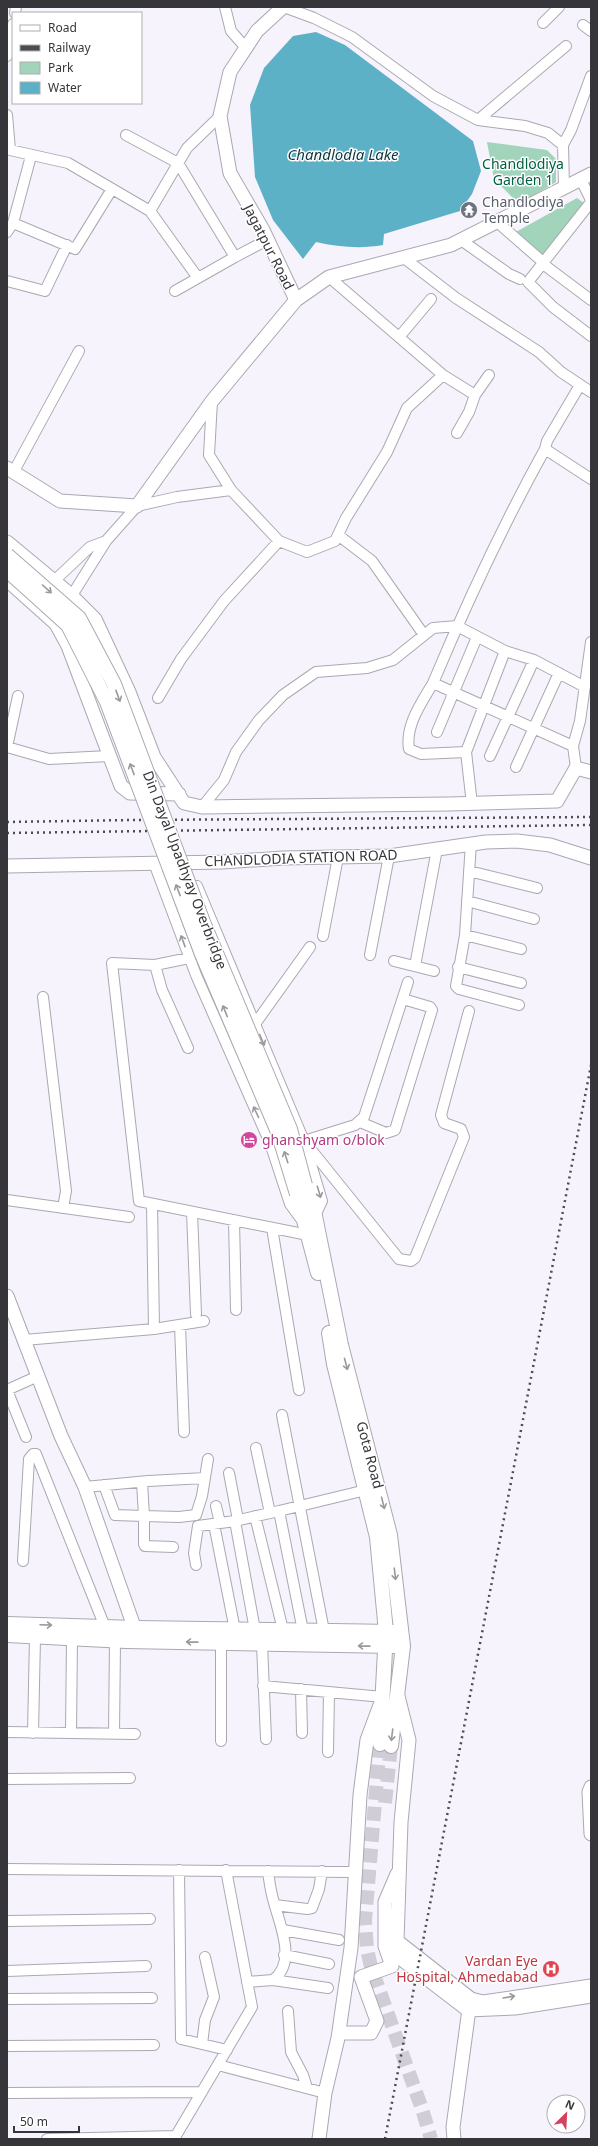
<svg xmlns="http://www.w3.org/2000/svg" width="598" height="2146" font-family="'Noto Sans',sans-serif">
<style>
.green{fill:#a2d3bb}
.water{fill:#5db1c6}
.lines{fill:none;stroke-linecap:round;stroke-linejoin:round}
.secondary-tunnel{stroke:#d0cdd6;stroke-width:14;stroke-dasharray:14 7;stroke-linecap:butt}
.minor-casing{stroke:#aba8b1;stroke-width:12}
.tertiary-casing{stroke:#aba8b1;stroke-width:15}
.secondary-casing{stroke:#aba8b1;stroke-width:16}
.minor{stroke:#fff;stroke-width:10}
.tertiary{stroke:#fff;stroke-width:13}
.secondary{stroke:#fff;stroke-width:14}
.rail{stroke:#4d4b50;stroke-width:2.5;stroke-dasharray:2 4;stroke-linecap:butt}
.secondary-bridge-casing{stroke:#aba8b1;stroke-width:16;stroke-linecap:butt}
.secondary-bridge{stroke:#fff;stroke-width:14}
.oneway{stroke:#9a9a9c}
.labels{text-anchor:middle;stroke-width:3;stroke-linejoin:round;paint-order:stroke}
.park-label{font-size:14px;fill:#006042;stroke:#fff}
.worship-label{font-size:14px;fill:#5b616d;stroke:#fff;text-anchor:start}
.street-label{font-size:14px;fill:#363539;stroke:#fff}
.hotel-label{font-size:14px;fill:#b23c85;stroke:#fff;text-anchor:start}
.health-label{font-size:14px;fill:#be3a42;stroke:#fff;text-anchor:end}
.water-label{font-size:15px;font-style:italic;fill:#0d363f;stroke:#fff}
</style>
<rect width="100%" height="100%" fill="#f6f3fd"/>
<path class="green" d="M 487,142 L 547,150 L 556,159 L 556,182 L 519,204 L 494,179 Z
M 577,198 L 588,206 L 542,257 L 514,233 Z"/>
<path class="water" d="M 316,32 L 345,45 L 473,141 L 481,171 L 472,194 L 460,211 L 384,234 L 383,245 C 361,249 338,247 316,242 L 303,259 L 273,220 L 255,177 L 250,105 L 264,68 L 293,36 Z"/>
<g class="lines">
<path class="secondary-tunnel" d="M 380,1744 L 365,1920 L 367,1949 L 371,1967 L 422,2109 L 431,2139
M 385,1803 L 391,1746"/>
<g class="minor-casing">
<path id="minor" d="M 225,7 L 231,31 L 246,48
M 284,7 L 314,18 L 352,37 L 433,96 L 478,120 L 525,126 L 548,133 L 563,145 L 564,186
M 15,13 L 16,7
M 543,23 L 559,7
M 583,25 L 591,31
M 7,56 L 13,24
M 7,115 L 10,150 L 68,163 L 150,211 L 187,148 L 220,116
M 478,120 L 566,46
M 126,135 L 178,163 L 235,257 L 267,240
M 563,145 L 571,130 L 591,76
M 31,156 L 13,223 L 75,249 L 112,189
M 580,178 L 591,200
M 591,202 L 528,282 L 553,307 L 591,336
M 150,211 L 198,278
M 496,221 L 544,263
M 7,232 L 13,223
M 461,240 L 509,274 L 520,279
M 404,258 L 456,298 L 539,352 L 561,372 L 591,392
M 543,264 L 591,300
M 7,281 L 45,291 L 67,245
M 175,291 L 235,257
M 400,336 L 431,299
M 443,375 L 475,395 L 469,412 L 457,433
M 475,395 L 489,375
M 212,401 L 209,455 L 231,490 L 279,541 L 307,552 L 335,541 L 346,518 L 387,452 L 407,408 L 443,375 L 329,277
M 545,449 L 547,441 L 580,385
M 14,471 L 79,351
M 338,535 L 372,561 L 424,635
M 54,581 L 90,547 L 106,541
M 69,600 L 106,541 L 137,506 L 177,497 L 231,490
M 505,651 L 534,660 L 585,687
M 433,683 C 422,702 405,725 409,749 L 421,754 L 466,752
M 158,698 L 181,659 L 224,601 L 279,541
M 437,732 L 477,637
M 573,746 L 433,683 C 467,602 503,525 545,449 L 591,479
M 7,747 L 49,759 L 109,756
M 7,747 L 18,696
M 490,756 L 534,660
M 516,767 L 559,673
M 576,768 L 573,746 L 580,721 L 591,642
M 202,807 L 224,780 L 236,752 L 259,720 L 283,695 L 316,672 L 367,668 L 393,660 L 433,628 L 457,626 L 505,651 L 466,752 L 472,804
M 471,843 L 465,935 L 456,986 L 459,989 L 519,1005
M 154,863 L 196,975 L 270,1143 L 290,1204 L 301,1219
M 469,871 L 537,888
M 197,886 L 304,1141 L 322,1201 L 315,1216
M 467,901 L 534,919
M 465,935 L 521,949
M 323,936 L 338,857
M 370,955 L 389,856
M 189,958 L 155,965 L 112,963 L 139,1201 L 308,1235
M 394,961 L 434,971
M 155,965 L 162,990 L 188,1048
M 415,966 L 437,849
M 458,967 L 521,983
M 43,997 L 66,1191 L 63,1208
M 250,1026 L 255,1024 L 310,947
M 360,1122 L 386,1133 L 395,1130 L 432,1010 L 430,1007 L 403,999
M 304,1141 L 399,1259 L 411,1261 L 415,1258 L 464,1137 L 461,1129 L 444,1123 L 441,1115 L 469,1011
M 304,1141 L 355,1125 L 364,1117 L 408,982
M 7,1200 L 129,1217
M 152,1204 L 154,1329
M 192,1212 L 196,1314
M 234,1220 L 236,1310
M 272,1228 L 299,1390
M 180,1325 L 184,1432
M 24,1340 L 154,1329 L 204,1321
M 7,1390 L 26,1437
M 7,1390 L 38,1376
M 282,1415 L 324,1631
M 256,1448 L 270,1513
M 229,1473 L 238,1520
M 142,1482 L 144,1516 L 179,1517 L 196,1515 L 202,1496 L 208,1459
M 104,1485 L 115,1515 L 144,1516 L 144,1544 L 145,1546 L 173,1547
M 85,1487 L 148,1481 L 205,1478
M 216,1506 L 220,1523
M 279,1511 L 366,1490
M 255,1516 L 283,1630
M 235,1521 L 255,1630
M 214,1524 L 235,1630
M 23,1561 L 29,1459 L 33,1454 L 36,1454 L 105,1627
M 196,1565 L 194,1553 L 198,1526 L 235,1521 L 279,1511 L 303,1631
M 221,1643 L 221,1741
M 262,1644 L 266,1739
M 263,1686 L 383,1697
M 301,1689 L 302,1733
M 7,1732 L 135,1734
M 33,1733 L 35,1637
M 71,1733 L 72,1638
M 114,1734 L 115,1641
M 328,1752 L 329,1692
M 7,1779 L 130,1778
M 7,1869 L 355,1872
M 179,1870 L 181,2039 L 227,2050
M 275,1905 L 307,1909 L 312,1908 L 319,1889 L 322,1871
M 7,1921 L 150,1919
M 283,1930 L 339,1940
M 284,1955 L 329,1964
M 7,1971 L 146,1966
M 273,1980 L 328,1988
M 247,1982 L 273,1980 C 299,1961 277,1919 272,1895 C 270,1887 269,1879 268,1871
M 7,1999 L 152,1998
M 288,2011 L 291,2052 L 303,2075 L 307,2088
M 202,2044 L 205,2020 L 214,1997 L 205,1957
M 7,2046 L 154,2045
M 218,2065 L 325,2093
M 7,2093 L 202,2092
M 47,2139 L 176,2136
M 174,2139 L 252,2007 L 226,1870"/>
</g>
<g class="tertiary-casing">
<path id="tertiary" d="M 283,7 L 257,31 L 230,72 L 220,116 L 230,173 L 263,230 L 296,300
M 7,468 L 60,501 L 137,506 L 212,401 L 296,300 L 329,277 L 451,245 L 591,174
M 7,542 L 71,595 L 95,619 L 129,692 L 154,757 L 184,803 L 202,807 L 449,804 L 557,801 L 576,768 L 591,772
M 7,580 L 56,624 L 68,646 L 121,786 L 130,793 L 179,794
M 7,866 L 222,862 L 283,858 L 389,856 L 486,842 L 517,841 L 550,845 L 591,858
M 7,1296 L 61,1436 L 85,1487 L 138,1638
M 398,1696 L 409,1740 L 401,1822 L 397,1941 L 404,1961 L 468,2010 L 515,2008 L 591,1996
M 591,1787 L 589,1792 L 591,1834
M 397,1941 L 471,1999 L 483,2002 L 591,1986
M 339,2033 L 371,2033 L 377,2021 L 361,1977 L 392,1966 L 385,1946 L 385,1902 L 397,1874
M 319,2139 L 325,2093 L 338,2038 L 351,1948 L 360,1795 L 367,1740 L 380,1705
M 454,2139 L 453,2127 L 470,2002"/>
</g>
<g class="secondary-casing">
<path id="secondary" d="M 305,1185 L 315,1216 L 341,1345 L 390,1535 L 403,1646 L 391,1746
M 297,1194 L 318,1273
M 329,1333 L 334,1364 L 377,1537 L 386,1632 L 380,1744
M 7,1624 L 136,1628 L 394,1632
M 7,1635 L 126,1641 L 395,1646"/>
</g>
<use href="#minor" class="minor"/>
<use href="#tertiary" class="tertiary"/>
<use href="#secondary" class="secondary"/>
<path class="rail" d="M 7,822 L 132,820 L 591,817
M 7,833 L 591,825
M 385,2139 L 591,1065"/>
<g class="secondary-bridge-casing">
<path id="secondary-bridge" d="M 7,555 L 79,618 L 114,684 L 203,922 L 290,1129 L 305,1185
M 7,570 L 68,625 L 107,702 L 202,954 L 278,1132 L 297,1194"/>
</g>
<use href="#secondary-bridge" class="secondary-bridge"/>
</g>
<defs><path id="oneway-shaft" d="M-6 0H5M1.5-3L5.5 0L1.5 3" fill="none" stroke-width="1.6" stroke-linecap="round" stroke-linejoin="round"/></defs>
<g class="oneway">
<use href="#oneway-shaft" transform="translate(47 589) rotate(42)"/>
<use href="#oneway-shaft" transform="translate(118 696) rotate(70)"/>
<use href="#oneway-shaft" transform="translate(132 769) rotate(-111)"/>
<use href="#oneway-shaft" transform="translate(178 890) rotate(-111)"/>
<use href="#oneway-shaft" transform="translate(183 941) rotate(-110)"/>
<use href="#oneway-shaft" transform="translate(225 1011) rotate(-112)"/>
<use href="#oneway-shaft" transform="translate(262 1040) rotate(67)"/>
<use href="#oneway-shaft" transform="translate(256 1112) rotate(-115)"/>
<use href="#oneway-shaft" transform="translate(286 1157) rotate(-108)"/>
<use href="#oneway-shaft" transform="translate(319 1192) rotate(74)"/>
<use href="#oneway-shaft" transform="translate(346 1364) rotate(75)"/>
<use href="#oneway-shaft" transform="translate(383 1503) rotate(76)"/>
<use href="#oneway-shaft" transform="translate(395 1574) rotate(83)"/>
<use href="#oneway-shaft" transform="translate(46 1625) rotate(2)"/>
<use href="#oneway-shaft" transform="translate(192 1642) rotate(-179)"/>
<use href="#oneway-shaft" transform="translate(364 1646) rotate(-179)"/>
<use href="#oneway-shaft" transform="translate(392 1735) rotate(97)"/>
<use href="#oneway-shaft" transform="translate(509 1997) rotate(-10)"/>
</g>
<defs>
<g id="temple-disc" transform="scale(0.9)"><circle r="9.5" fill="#6b7280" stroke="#fff"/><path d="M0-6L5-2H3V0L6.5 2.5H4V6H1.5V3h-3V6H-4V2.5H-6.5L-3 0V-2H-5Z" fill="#fff"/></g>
<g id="hotel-disc" transform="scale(0.9)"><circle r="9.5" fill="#d1479c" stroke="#fff"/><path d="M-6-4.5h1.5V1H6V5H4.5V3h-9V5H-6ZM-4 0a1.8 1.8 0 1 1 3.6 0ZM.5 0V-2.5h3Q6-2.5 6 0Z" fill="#fff"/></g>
<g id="hospital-disc" transform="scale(0.9)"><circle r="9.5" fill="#e0444e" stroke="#fff"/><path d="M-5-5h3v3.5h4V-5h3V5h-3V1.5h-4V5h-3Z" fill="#fff"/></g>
</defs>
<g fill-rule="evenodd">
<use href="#temple-disc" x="469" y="210"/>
<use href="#hotel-disc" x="249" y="1140"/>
<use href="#hospital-disc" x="551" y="1969"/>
</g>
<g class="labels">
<g class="park-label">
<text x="523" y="169">Chandlodiya<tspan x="523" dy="16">Garden 1</tspan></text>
</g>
<g class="worship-label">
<text x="482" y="207">Chandlodiya<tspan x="482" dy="16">Temple</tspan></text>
</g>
<g class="street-label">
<text transform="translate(269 247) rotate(63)" y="5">Jagatpur Road</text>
<text transform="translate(301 858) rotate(-2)" y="5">CHANDLODIA STATION ROAD</text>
<text transform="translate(185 870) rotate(69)" y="5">Din Dayal Upadhyay Overbridge</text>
<text transform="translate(370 1455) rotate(75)" y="5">Gota Road</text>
</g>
<g class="hotel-label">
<text x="262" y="1145">ghanshyam o/blok</text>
</g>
<g class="health-label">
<text x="538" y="1966">Vardan Eye<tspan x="538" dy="16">Hospital, Ahmedabad</tspan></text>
</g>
<g class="water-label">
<text x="343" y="160">Chandlodia Lake</text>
</g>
</g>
<rect width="598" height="2146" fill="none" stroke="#363539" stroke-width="16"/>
<rect x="12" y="12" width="130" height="92" fill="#ffffff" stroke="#afaeb0"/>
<rect x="20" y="25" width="20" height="6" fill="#ffffff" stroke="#afaeb0"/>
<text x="48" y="32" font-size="12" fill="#363539">Road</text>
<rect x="20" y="45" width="20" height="6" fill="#4d4b50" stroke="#afaeb0"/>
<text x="48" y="52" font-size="12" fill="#363539">Railway</text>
<rect x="20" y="62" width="20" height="12" fill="#a2d3bb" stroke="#afaeb0"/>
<text x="48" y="72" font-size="12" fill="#363539">Park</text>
<rect x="20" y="82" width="20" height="12" fill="#5db1c6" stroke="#afaeb0"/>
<text x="48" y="92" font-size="12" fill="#363539">Water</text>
<g transform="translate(566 2114) rotate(24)"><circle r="19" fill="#ffffff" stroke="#afaeb0"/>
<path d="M0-3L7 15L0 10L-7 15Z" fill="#d3435f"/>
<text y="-6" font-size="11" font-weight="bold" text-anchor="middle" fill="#363539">N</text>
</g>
<path d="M14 2126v6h65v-6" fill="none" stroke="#363539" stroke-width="2"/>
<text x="20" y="2126" font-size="12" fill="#363539" stroke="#ffffff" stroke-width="3" paint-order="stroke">50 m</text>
</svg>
